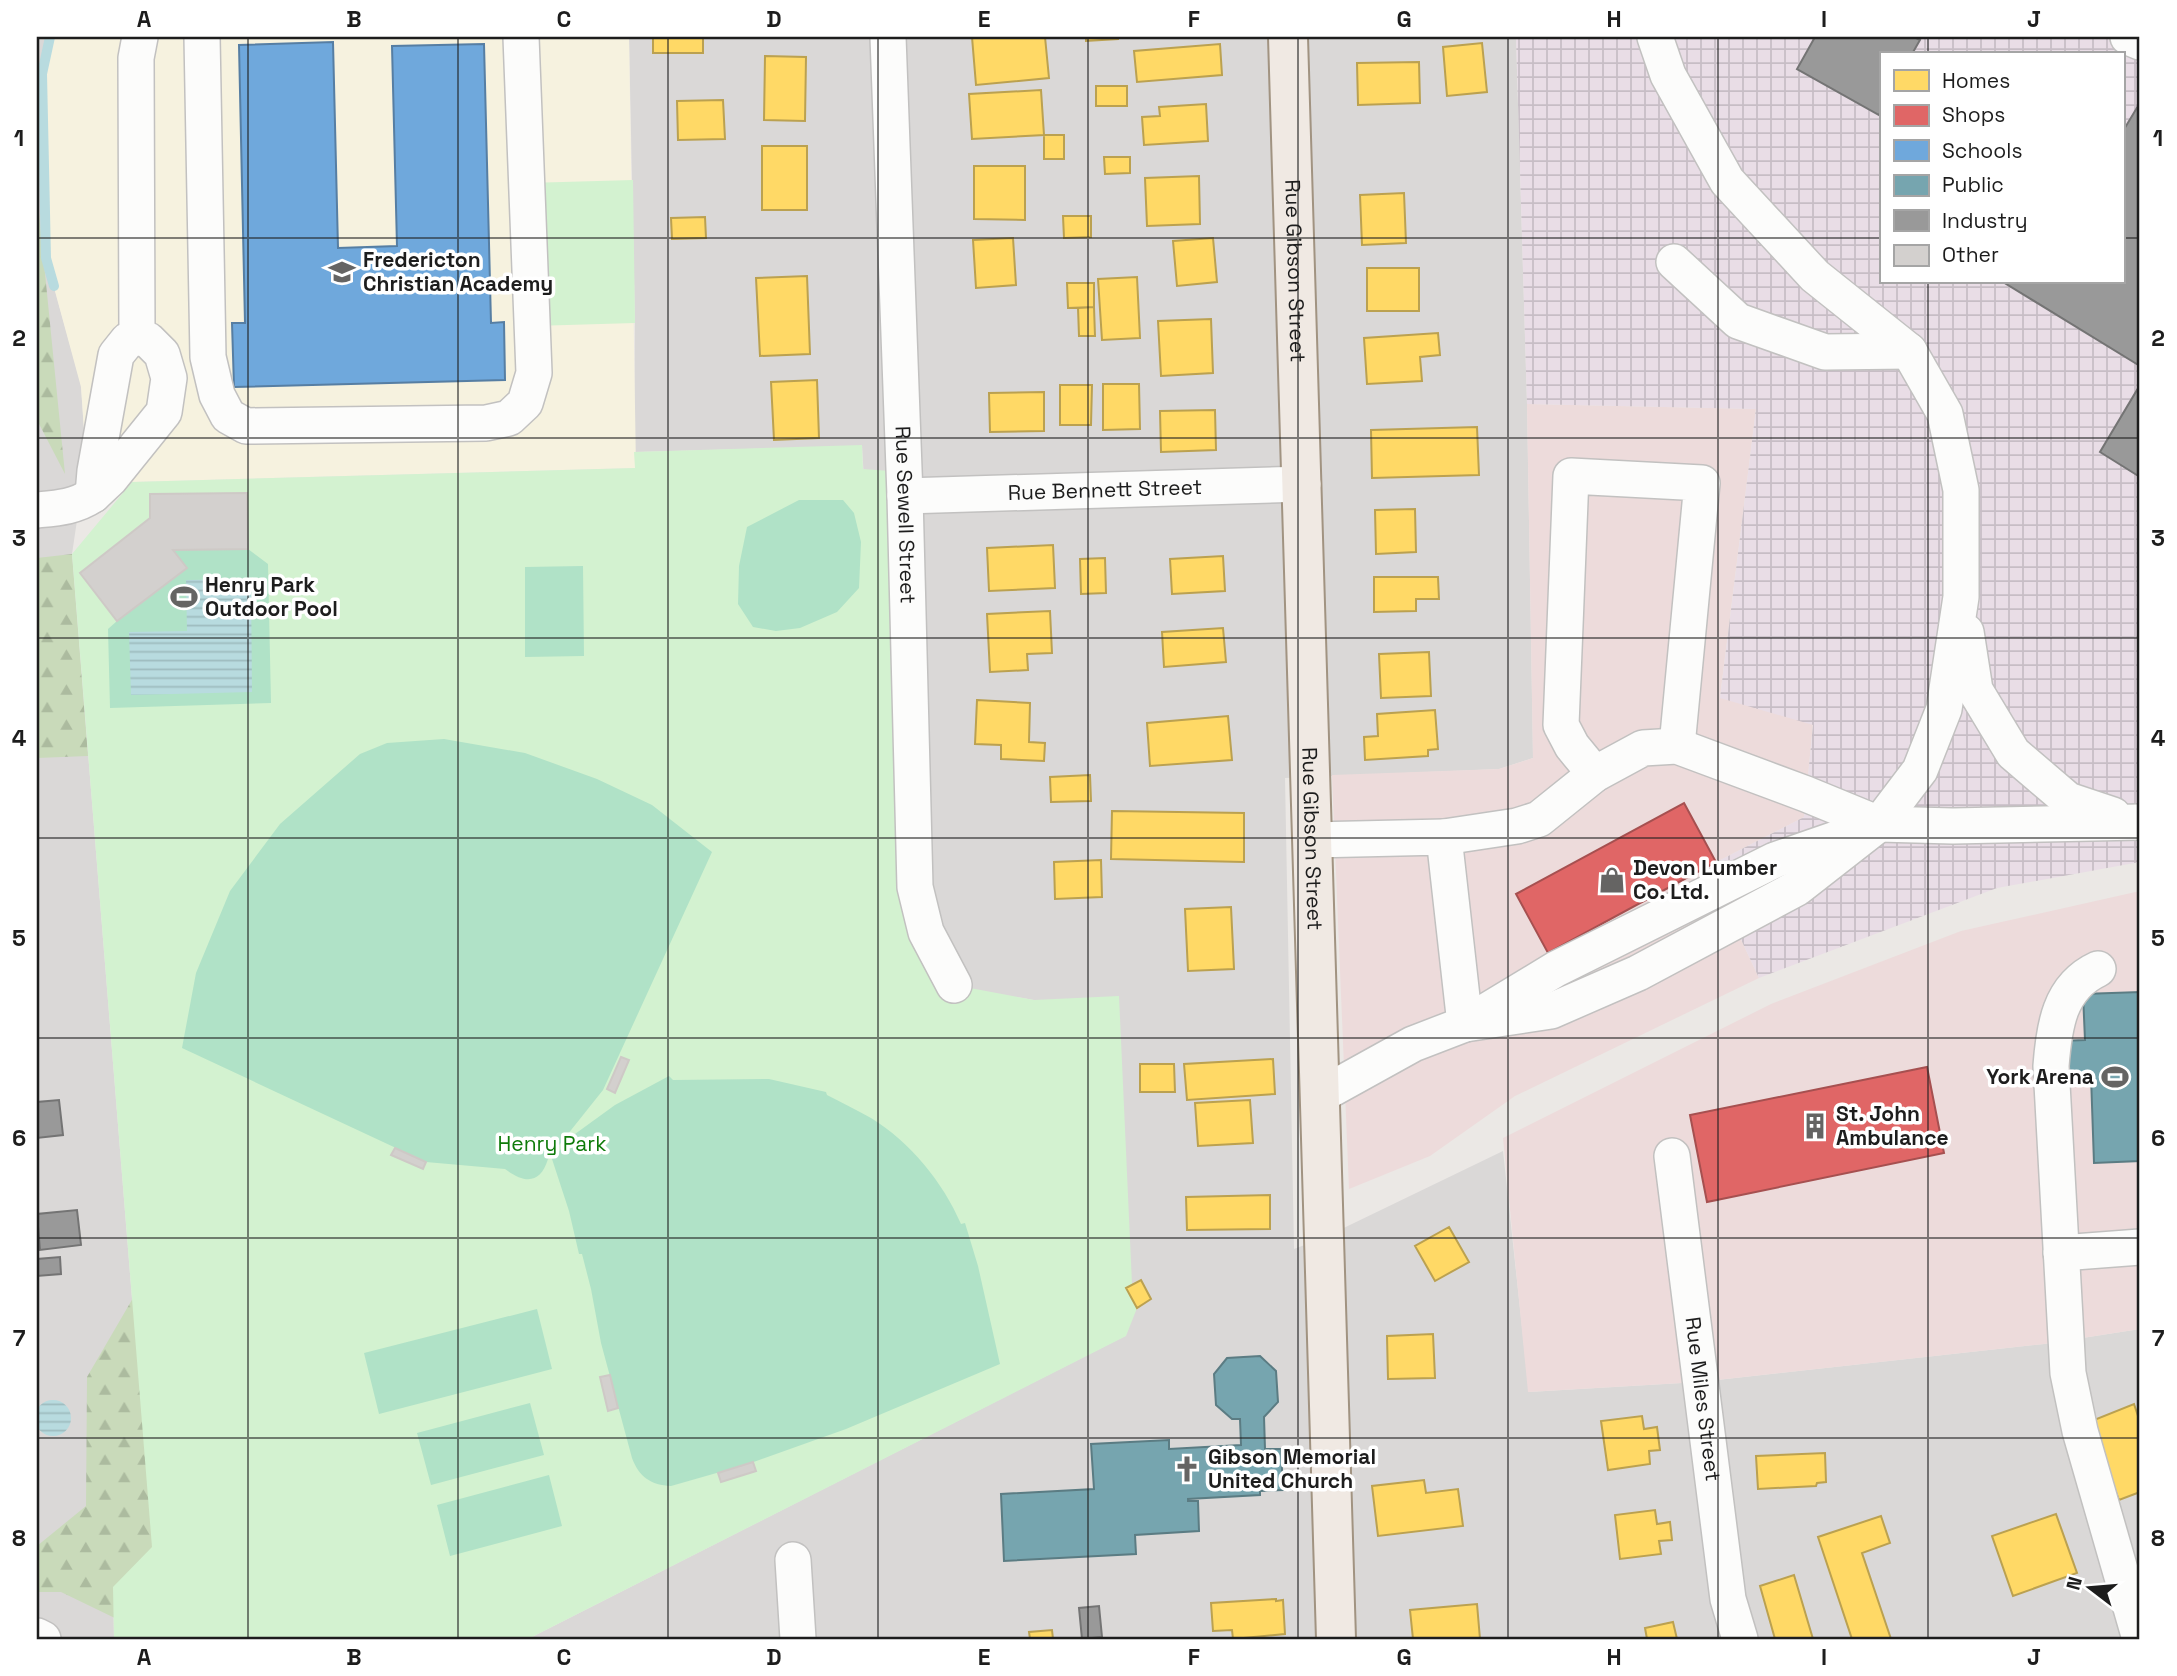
<svg xmlns="http://www.w3.org/2000/svg" width="2177" height="1676" font-family="'Space Grotesk',sans-serif">
<style>
.residential{fill:#dad8d7}
.commercial{fill:#eddbdb}
.industrial{fill:url(#industrial-grid);fill-rule:evenodd}
.education{fill:#f6f2df}
.forest{fill:url(#forest-firs)}
.park{fill:#d3f2d0}
.pitch{fill:#b0e2c7}
.water{fill:url(#water-rules)}
.homes{fill:#ffd966;stroke:#bba150;stroke-width:2}
.shops{fill:#e06666;stroke:#a65050;stroke-width:2}
.schools{fill:#6fa8dc;stroke:#567ea3;stroke-width:2}
.public{fill:#76a5af;stroke:#5b7c83;stroke-width:2}
.industry{fill:#999;stroke:#747474;stroke-width:2}
.lines{fill:none;stroke-linecap:round;stroke-linejoin:round}
.stream{stroke:#b8dbdf;stroke-width:10}
.building{fill:#d3d0ce;stroke:#cec9c6;stroke-width:2}
.minor-casing{stroke:#c2c1c0;stroke-width:38}
.major-casing{stroke:#a19381;stroke-width:42}
.minor{stroke:#fcfcfb;stroke-width:35}
.major{stroke:#f0e9e3;stroke-width:38}
.grid{fill:none;stroke:#1d1d1d;stroke-width:2;stroke-opacity:0.55}
.labels{text-anchor:middle;stroke-width:7;stroke-linejoin:round;paint-order:stroke}
.poi-label{font-size:21px;font-weight:bold;fill:#1d1d1d;stroke:#fff;text-anchor:start}
.street-label{font-size:21px;fill:#1d1d1d;stroke:#fff}
.park-label{font-size:21px;fill:#0f7b0a;stroke:#fff}
.neatline{fill:none;stroke:#1d1d1d;stroke-width:2.5}
.grid-label{font-size:23px;text-anchor:middle;font-weight:bold;fill:#1d1d1d}
</style>
<defs>
<pattern id="industrial-grid" width="8" height="8" patternUnits="userSpaceOnUse" patternTransform="scale(1.75)"><rect width="8" height="8" fill="#e9dde6"/><path d="M0 4h8M4 0v8" fill="none" stroke="#c7bdc5"/></pattern>
<pattern id="forest-firs" width="22" height="20" patternUnits="userSpaceOnUse" patternTransform="scale(1.75)"><rect width="22" height="20" fill="#c9daba"/><path d="M5 1l3.5 6h-7zM16 11l3.5 6h-7z" fill="#acbb9f"/></pattern>
<pattern id="water-rules" width="6" height="5" patternUnits="userSpaceOnUse" patternTransform="scale(1.75)"><rect width="6" height="5" fill="#b8dbdf"/><path d="M0 2.5h6" fill="none" stroke="#9ebcbf"/></pattern>
</defs>
<rect width="100%" height="100%" fill="#ebe8e5"/>
<path class="residential" d="M 37,37 L 50,37 L 42,75 L 46,258 L 81,385 L 86,460 L 72,554 L 152,1547 L 113,1587 L 114,1639 L 37,1639 Z
M 629,37 L 1516,37 L 1527,404 L 1533,758 L 1499,769 L 1285,778 L 1294,1249 L 1323,1238 L 1503,1151 L 1529,1392 L 1699,1382 L 2044,1344 L 2140,1329 L 2140,1639 L 528,1639 L 1125,1336 L 1136,1308 L 1126,1288 L 1034,1000 L 1017,997 L 898,1045 L 862,446 L 634,452 L 635,323 Z"/>
<path class="commercial" d="M 1527,404 L 1756,409 L 1720,697 L 1813,724 L 1804,817 L 1707,867 L 1759,978 L 1515,1096 L 1430,1156 L 1349,1189 L 1332,775 L 1499,769 L 1533,758 Z
M 2140,891 L 2140,1329 L 2044,1344 L 1699,1382 L 1528,1392 L 1503,1138 L 1771,1004 L 1961,931 Z"/>
<path class="industrial" d="M 1516,37 L 2140,37 L 2140,862 L 1997,888 L 1759,978 L 1707,867 L 1804,817 L 1813,725 L 1720,698 L 1756,409 L 1527,404 ZM 1881,54 L 2123,54 L 2123,282 L 1881,282 Z"/>
<path class="education" d="M 50,37 L 629,37 L 636,468 L 132,482 L 86,460 L 81,387 L 46,258 L 42,74 Z"/>
<path class="forest" d="M 37,193 L 65,474 L 37,420 Z
M 72,554 L 88,756 L 37,758 L 37,558 Z
M 133,1298 L 167,1350 L 173,1563 L 123,1622 L 61,1592 L 37,1592 L 37,1546 L 86,1506 L 87,1377 Z"/>
<path class="park" d="M 633,180 L 635,323 L 533,326 L 527,183 Z
M 862,445 L 863,469 L 904,472 L 915,887 L 954,985 L 1034,1000 L 1119,996 L 1132,1284 L 1126,1289 L 1137,1308 L 1126,1336 L 528,1639 L 114,1639 L 113,1587 L 152,1547 L 72,554 L 132,482 L 635,468 L 634,452 Z"/>
<path class="pitch" d="M 247,493 L 248,549 L 268,564 L 271,703 L 110,708 L 108,629 L 117,621 L 80,573 L 150,518 L 150,494 Z
M 799,500 L 843,500 L 854,513 L 861,542 L 859,588 L 837,612 L 800,628 L 776,631 L 753,627 L 738,604 L 739,566 L 747,527 Z
M 583,566 L 584,656 L 525,657 L 525,567 Z
M 444,739 L 525,753 L 597,779 L 652,805 L 712,852 L 603,1090 L 548,1159 C 540,1185 524,1183 505,1169 L 426,1162 L 182,1048 L 196,973 L 230,891 L 280,824 L 360,754 L 387,743 Z
M 669,1076 L 673,1080 L 769,1079 L 826,1092 L 827,1095 C 842,1103 857,1110 871,1118 C 910,1142 943,1182 961,1224 L 965,1223 L 978,1266 L 1000,1364 L 846,1429 L 748,1464 L 671,1486 C 651,1485 639,1477 632,1458 L 601,1343 L 591,1289 L 582,1254 L 579,1254 L 569,1211 L 552,1159 L 575,1134 L 615,1105 Z
M 537,1309 L 552,1369 L 379,1414 L 364,1353 Z
M 530,1403 L 544,1455 L 431,1485 L 417,1433 Z
M 549,1475 L 562,1526 L 450,1556 L 437,1505 Z"/>
<path class="water" d="M 251,579 L 252,692 L 131,695 L 129,632 L 187,631 L 186,580 Z
M35 1418a18 18 0 1 1 36 0a18 18 0 1 1-36 0Z"/>
<path class="homes" d="M 653,37 L 703,37 L 703,53 L 653,53 Z
M 972,37 L 1045,37 L 1049,78 L 976,85 Z
M 1086,37 L 1118,37 L 1118,39 L 1086,41 Z
M 1482,43 L 1487,92 L 1447,96 L 1443,47 Z
M 1220,44 L 1222,75 L 1137,82 L 1134,51 Z
M 765,56 L 806,57 L 805,121 L 764,120 Z
M 1419,62 L 1420,103 L 1358,105 L 1357,63 Z
M 1096,86 L 1127,86 L 1127,106 L 1096,106 Z
M 1041,90 L 1044,135 L 972,139 L 969,94 Z
M 723,100 L 725,139 L 678,140 L 677,101 Z
M 1206,104 L 1208,141 L 1144,145 L 1142,117 L 1160,116 L 1159,107 Z
M 1044,135 L 1064,135 L 1064,159 L 1044,159 Z
M 762,146 L 807,146 L 807,210 L 762,210 Z
M 1104,157 L 1130,157 L 1130,173 L 1105,174 Z
M 974,166 L 1025,166 L 1025,220 L 974,219 Z
M 1199,176 L 1200,224 L 1147,226 L 1145,178 Z
M 1404,193 L 1406,243 L 1362,245 L 1360,195 Z
M 1063,216 L 1091,216 L 1091,237 L 1064,238 Z
M 705,217 L 706,238 L 672,239 L 671,218 Z
M 1013,238 L 1016,285 L 976,288 L 973,240 Z
M 1213,238 L 1217,282 L 1177,286 L 1173,241 Z
M 1367,268 L 1419,268 L 1419,311 L 1367,311 Z
M 807,276 L 810,354 L 760,356 L 756,278 Z
M 1137,277 L 1140,338 L 1102,340 L 1098,279 Z
M 1067,283 L 1094,283 L 1094,307 L 1068,308 Z
M 1094,307 L 1095,336 L 1079,336 L 1078,308 Z
M 1211,319 L 1213,373 L 1161,376 L 1158,321 Z
M 1438,333 L 1440,355 L 1420,357 L 1422,381 L 1367,384 L 1364,338 Z
M 817,380 L 819,438 L 774,440 L 771,382 Z
M 1103,384 L 1139,384 L 1140,429 L 1103,430 Z
M 1060,385 L 1092,385 L 1091,425 L 1060,425 Z
M 1044,392 L 1044,431 L 990,432 L 989,393 Z
M 1215,410 L 1216,450 L 1161,452 L 1160,411 Z
M 1477,427 L 1479,475 L 1372,478 L 1371,430 Z
M 1415,509 L 1416,552 L 1376,554 L 1375,510 Z
M 1053,545 L 1055,588 L 989,591 L 987,548 Z
M 1223,556 L 1225,591 L 1172,594 L 1170,559 Z
M 1105,558 L 1106,593 L 1081,594 L 1080,559 Z
M 1374,577 L 1438,577 L 1439,599 L 1416,599 L 1416,611 L 1374,612 Z
M 1050,611 L 1052,653 L 1027,654 L 1028,670 L 990,672 L 987,614 Z
M 1223,628 L 1226,662 L 1164,667 L 1162,632 Z
M 1429,652 L 1431,696 L 1381,698 L 1379,654 Z
M 977,700 L 1030,703 L 1029,742 L 1045,743 L 1044,761 L 1001,759 L 1001,745 L 975,744 Z
M 1435,710 L 1438,749 L 1428,750 L 1428,756 L 1365,760 L 1364,737 L 1378,736 L 1377,714 Z
M 1228,716 L 1232,760 L 1150,766 L 1147,723 Z
M 1090,775 L 1091,801 L 1051,802 L 1050,777 Z
M 1112,811 L 1244,813 L 1244,862 L 1111,859 Z
M 1101,860 L 1102,897 L 1055,899 L 1054,862 Z
M 1231,907 L 1234,969 L 1188,971 L 1185,909 Z
M 1273,1059 L 1275,1094 L 1187,1100 L 1184,1064 Z
M 1140,1064 L 1174,1064 L 1175,1092 L 1140,1092 Z
M 1250,1100 L 1253,1143 L 1198,1146 L 1195,1103 Z
M 1270,1195 L 1270,1229 L 1187,1230 L 1186,1197 Z
M 1449,1227 L 1469,1262 L 1435,1281 L 1415,1246 Z
M 1141,1280 L 1151,1299 L 1137,1308 L 1126,1288 Z
M 1433,1334 L 1435,1378 L 1388,1379 L 1387,1336 Z
M 2134,1404 L 2140,1422 L 2140,1492 L 2119,1500 L 2089,1422 Z
M 1642,1416 L 1644,1429 L 1657,1427 L 1660,1450 L 1649,1451 L 1650,1464 L 1608,1470 L 1601,1421 Z
M 1825,1453 L 1826,1482 L 1817,1483 L 1816,1486 L 1758,1489 L 1756,1456 Z
M 1424,1480 L 1426,1493 L 1458,1489 L 1463,1526 L 1378,1536 L 1372,1486 Z
M 1655,1510 L 1657,1524 L 1670,1522 L 1672,1540 L 1659,1541 L 1661,1554 L 1620,1559 L 1615,1515 Z
M 2056,1514 L 2077,1573 L 2013,1596 L 1992,1536 Z
M 1881,1516 L 1890,1543 L 1862,1553 L 1891,1639 L 1852,1639 L 1818,1537 Z
M 1794,1575 L 1813,1639 L 1775,1639 L 1760,1586 Z
M 1276,1599 L 1276,1601 L 1283,1600 L 1285,1634 L 1233,1639 L 1232,1630 L 1213,1631 L 1211,1603 Z
M 1477,1604 L 1480,1639 L 1413,1639 L 1410,1610 Z
M 1673,1622 L 1677,1639 L 1647,1639 L 1645,1628 Z
M 1052,1630 L 1053,1639 L 1030,1639 L 1029,1632 Z"/>
<path class="shops" d="M 1684,803 L 1716,862 L 1548,953 L 1516,894 Z
M 1927,1067 L 1944,1153 L 1707,1202 L 1690,1115 Z"/>
<path class="schools" d="M 333,42 L 338,248 L 397,246 L 392,46 L 484,44 L 491,323 L 504,322 L 505,380 L 234,387 L 232,323 L 245,323 L 239,45 Z"/>
<path class="public" d="M 2140,992 L 2140,1161 L 2094,1163 L 2091,1076 L 2060,1078 L 2059,1041 L 2085,1040 L 2083,994 Z
M 1260,1356 L 1276,1371 L 1278,1402 L 1264,1417 L 1265,1449 L 1281,1449 L 1283,1490 L 1260,1491 L 1260,1495 L 1188,1499 L 1188,1501 L 1198,1501 L 1199,1531 L 1135,1535 L 1136,1554 L 1004,1561 L 1001,1494 L 1094,1489 L 1091,1444 L 1169,1440 L 1169,1449 L 1241,1445 L 1240,1419 L 1232,1419 L 1216,1405 L 1214,1374 L 1227,1358 Z"/>
<path class="industry" d="M 1815,37 L 1914,37 L 1920,40 L 1912,54 L 1881,54 L 1881,110 L 1879,115 L 1797,69 Z
M 2138,106 L 2140,107 L 2140,366 L 2003,282 L 2123,282 L 2123,131 Z
M 2140,385 L 2140,477 L 2100,452 Z
M 59,1100 L 63,1135 L 37,1138 L 37,1102 Z
M 77,1210 L 81,1245 L 40,1250 L 37,1214 Z
M 60,1257 L 61,1274 L 37,1276 L 37,1259 Z
M 1099,1606 L 1102,1637 L 1082,1639 L 1079,1608 Z"/>
<g class="lines">
<path class="stream" d="M 50,37 L 42,74 L 46,258 L 54,286"/>
</g>
<path class="building" d="M 247,493 L 248,549 L 173,550 L 187,568 L 117,621 L 80,573 L 150,518 L 150,494 Z
M 621,1057 L 629,1060 L 615,1093 L 607,1089 Z
M 395,1148 L 426,1162 L 423,1169 L 391,1155 Z
M 610,1375 L 618,1408 L 608,1411 L 600,1377 Z
M 753,1462 L 756,1471 L 721,1482 L 718,1473 Z"/>
<g class="lines">
<g class="minor-casing">
<g id="minor">
<path d="M 202,37 L 208,357 L 217,395 L 228,416 L 246,426 L 486,423 L 509,418 L 525,403 L 534,373 L 521,37"/>
<path id="s1" d="M 888,37 L 905,496 L 915,887 L 926,932 L 954,985"/>
<path d="M 2128,37 L 2140,42"/>
<path d="M 1674,262 L 1738,321 L 1825,352 L 1909,351"/>
<path d="M 137,337 L 148,340 L 162,354 L 169,378 L 164,412 L 110,479 L 93,495 L 95,471 L 116,355 L 128,340 Z"/>
<path d="M 137,337 L 136,58 L 140,37"/>
<path id="s2" d="M 905,496 L 1303,484"/>
<path d="M 37,510 C 58,508 75,507 93,495"/>
<path d="M 1966,632 L 1975,690 L 2013,753 L 2068,800 L 2113,815"/>
<path d="M 1595,774 L 1572,746 L 1561,725 L 1571,476 L 1702,483 L 1677,746"/>
<path d="M 1444,837 L 1517,826 L 1539,819 L 1595,774 L 1643,748 L 1677,746 L 1806,794 L 1879,824 L 1953,826 L 2140,822"/>
<path d="M 1312,840 L 1444,837 L 1465,1024 L 1413,1044 L 1319,1096"/>
<path d="M 2098,969 C 2059,987 2054,1027 2051,1066 L 2068,1373 L 2080,1431 L 2140,1639"/>
<path d="M 1480,1015 L 1556,969 L 1775,860 L 1853,833"/>
<path d="M 1465,1024 L 1551,1011 L 1638,973 L 1797,888 L 1879,824 L 1920,770 L 1944,709 L 1961,597 L 1961,490 L 1945,414 L 1909,351 L 1815,276 L 1727,181 L 1668,75 L 1655,37"/>
<path id="s3" d="M 1672,1156 L 1728,1599 L 1740,1639"/>
<path d="M 2061,1253 L 2140,1247"/>
<path d="M 793,1560 L 798,1639"/>
<path d="M 37,1636 L 43,1639"/>
</g>
</g>
<g class="major-casing">
<g id="major">
<path id="s4" d="M 1288,37 L 1336,1639"/>
</g>
</g>
<use href="#minor" class="minor"/>
<use href="#major" class="major"/>
</g>
<path class="grid" d="M 248,37 L 248,1639M 458,37 L 458,1639M 668,37 L 668,1639M 878,37 L 878,1639M 1088,37 L 1088,1639M 1298,37 L 1298,1639M 1508,37 L 1508,1639M 1718,37 L 1718,1639M 1928,37 L 1928,54M 37,238 L 1881,238M 2123,238 L 2140,238M 1928,282 L 1928,1639M 37,438 L 2140,438M 37,638 L 2140,638M 37,838 L 2140,838M 37,1038 L 2140,1038M 37,1238 L 2140,1238M 37,1438 L 2140,1438"/>
<defs>
<g id="school-bare" transform="scale(2.1)"><path d="M0-5L7-2L0 1L-7-2ZM-4 1L0 2.5L4 1V4Q0 6-4 4Z" fill="#656463" stroke="#fff" stroke-width="2.5" paint-order="stroke"/></g>
<g id="stadium-bare" transform="scale(2.1)"><path d="M0-5a6.5 5 0 1 0 0 10a6.5 5 0 1 0 0-10ZM-3.5-1.8h7v3.6h-7Z" fill="#656463" stroke="#fff" stroke-width="2.5" paint-order="stroke"/></g>
<g id="shop-bare" transform="scale(2.1)"><path d="M-5-2.5h2.3a2.7 3.5 0 0 1 5.4 0H5L5.5 6h-11ZM-1.5-2.5h3a1.5 2.3 0 0 0-3 0Z" fill="#656463" stroke="#fff" stroke-width="2.5" paint-order="stroke"/></g>
<g id="building-bare" transform="scale(2.1)"><path d="M-4-6H4V6H1V3H-1V6H-4ZM-2.5-4.3h1.7v1.8h-1.7ZM.8-4.3h1.7v1.8H.8ZM-2.5-1h1.7V.8h-1.7ZM.8-1h1.7V.8H.8Z" fill="#656463" stroke="#fff" stroke-width="2.5" paint-order="stroke"/></g>
<g id="church-bare" transform="scale(2.1)"><path d="M-1.2-6h2.4v3.5h3.3v2.4h-3.3V6h-2.4V-.1h-3.3v-2.4h3.3Z" fill="#656463" stroke="#fff" stroke-width="2.5" paint-order="stroke"/></g>
</defs>
<g fill-rule="evenodd">
<use href="#school-bare" x="342" y="272"/>
<use href="#stadium-bare" x="184" y="597"/>
<use href="#shop-bare" x="1612" y="880"/>
<use href="#stadium-bare" x="2115" y="1077"/>
<use href="#building-bare" x="1815" y="1126"/>
<use href="#church-bare" x="1187" y="1469"/>
</g>
<g class="labels">
<g class="poi-label">
<text x="363" y="267">Fredericton<tspan x="363" dy="24">Christian Academy</tspan></text>
<text x="205" y="592">Henry Park<tspan x="205" dy="24">Outdoor Pool</tspan></text>
<text x="1633" y="875">Devon Lumber<tspan x="1633" dy="24">Co. Ltd.</tspan></text>
<text x="2094" y="1084" text-anchor="end">York Arena</text>
<text x="1836" y="1121">St. John<tspan x="1836" dy="24">Ambulance</tspan></text>
<text x="1208" y="1464">Gibson Memorial<tspan x="1208" dy="24">United Church</tspan></text>
</g>
<g class="street-label">
<text dy="7" stroke="none"><textPath href="#s4" startOffset="234">Rue Gibson Street</textPath></text>
<text dy="7" stroke="none"><textPath href="#s2" startOffset="200">Rue Bennett Street</textPath></text>
<text dy="7" stroke="none"><textPath href="#s1" startOffset="478">Rue Sewell Street</textPath></text>
<text dy="7" stroke="none"><textPath href="#s4" startOffset="802">Rue Gibson Street</textPath></text>
<text dy="7" stroke="none"><textPath href="#s3" startOffset="245">Rue Miles Street</textPath></text>
</g>
<g class="park-label">
<text x="552" y="1151">Henry Park</text>
</g>
</g>
<rect width="2177" height="1676" fill="none" stroke="#ffffff" stroke-width="77"/>
<rect x="1880" y="52" width="245" height="231" fill="#ffffff" stroke="#a5a5a5" stroke-width="2"/>
<rect x="1894" y="70" width="35" height="21" fill="#ffd966" stroke="#a5a5a5" stroke-width="2"/>
<text x="1942" y="88" font-size="21" fill="#1d1d1d">Homes</text>
<rect x="1894" y="105" width="35" height="21" fill="#e06666" stroke="#a5a5a5" stroke-width="2"/>
<text x="1942" y="122" font-size="21" fill="#1d1d1d">Shops</text>
<rect x="1894" y="140" width="35" height="21" fill="#6fa8dc" stroke="#a5a5a5" stroke-width="2"/>
<text x="1942" y="158" font-size="21" fill="#1d1d1d">Schools</text>
<rect x="1894" y="175" width="35" height="21" fill="#76a5af" stroke="#a5a5a5" stroke-width="2"/>
<text x="1942" y="192" font-size="21" fill="#1d1d1d">Public</text>
<rect x="1894" y="210" width="35" height="21" fill="#999999" stroke="#a5a5a5" stroke-width="2"/>
<text x="1942" y="228" font-size="21" fill="#1d1d1d">Industry</text>
<rect x="1894" y="245" width="35" height="21" fill="#d3d0ce" stroke="#a5a5a5" stroke-width="2"/>
<text x="1942" y="262" font-size="21" fill="#1d1d1d">Other</text>
<g transform="translate(2090 1588) rotate(286)" stroke="#ffffff" stroke-width="5" paint-order="stroke">
<path d="M0-5L12 26L0 18L-12 26Z" fill="#1d1d1d"/>
<text y="-10" font-size="19" font-weight="bold" text-anchor="middle" fill="#1d1d1d">N</text>
</g>
<rect x="38" y="38" width="2100" height="1600" class="neatline"/>
<g class="grid-label">
<text x="144" y="27">A</text>
<text x="354" y="27">B</text>
<text x="564" y="27">C</text>
<text x="774" y="27">D</text>
<text x="984" y="27">E</text>
<text x="1194" y="27">F</text>
<text x="1404" y="27">G</text>
<text x="1614" y="27">H</text>
<text x="1824" y="27">I</text>
<text x="2034" y="27">J</text>
<text x="19" y="146">1</text>
<text x="2158" y="146">1</text>
<text x="19" y="346">2</text>
<text x="2158" y="346">2</text>
<text x="19" y="546">3</text>
<text x="2158" y="546">3</text>
<text x="19" y="746">4</text>
<text x="2158" y="746">4</text>
<text x="19" y="946">5</text>
<text x="2158" y="946">5</text>
<text x="19" y="1146">6</text>
<text x="2158" y="1146">6</text>
<text x="19" y="1346">7</text>
<text x="2158" y="1346">7</text>
<text x="19" y="1546">8</text>
<text x="2158" y="1546">8</text>
<text x="144" y="1665">A</text>
<text x="354" y="1665">B</text>
<text x="564" y="1665">C</text>
<text x="774" y="1665">D</text>
<text x="984" y="1665">E</text>
<text x="1194" y="1665">F</text>
<text x="1404" y="1665">G</text>
<text x="1614" y="1665">H</text>
<text x="1824" y="1665">I</text>
<text x="2034" y="1665">J</text>
</g>
</svg>
